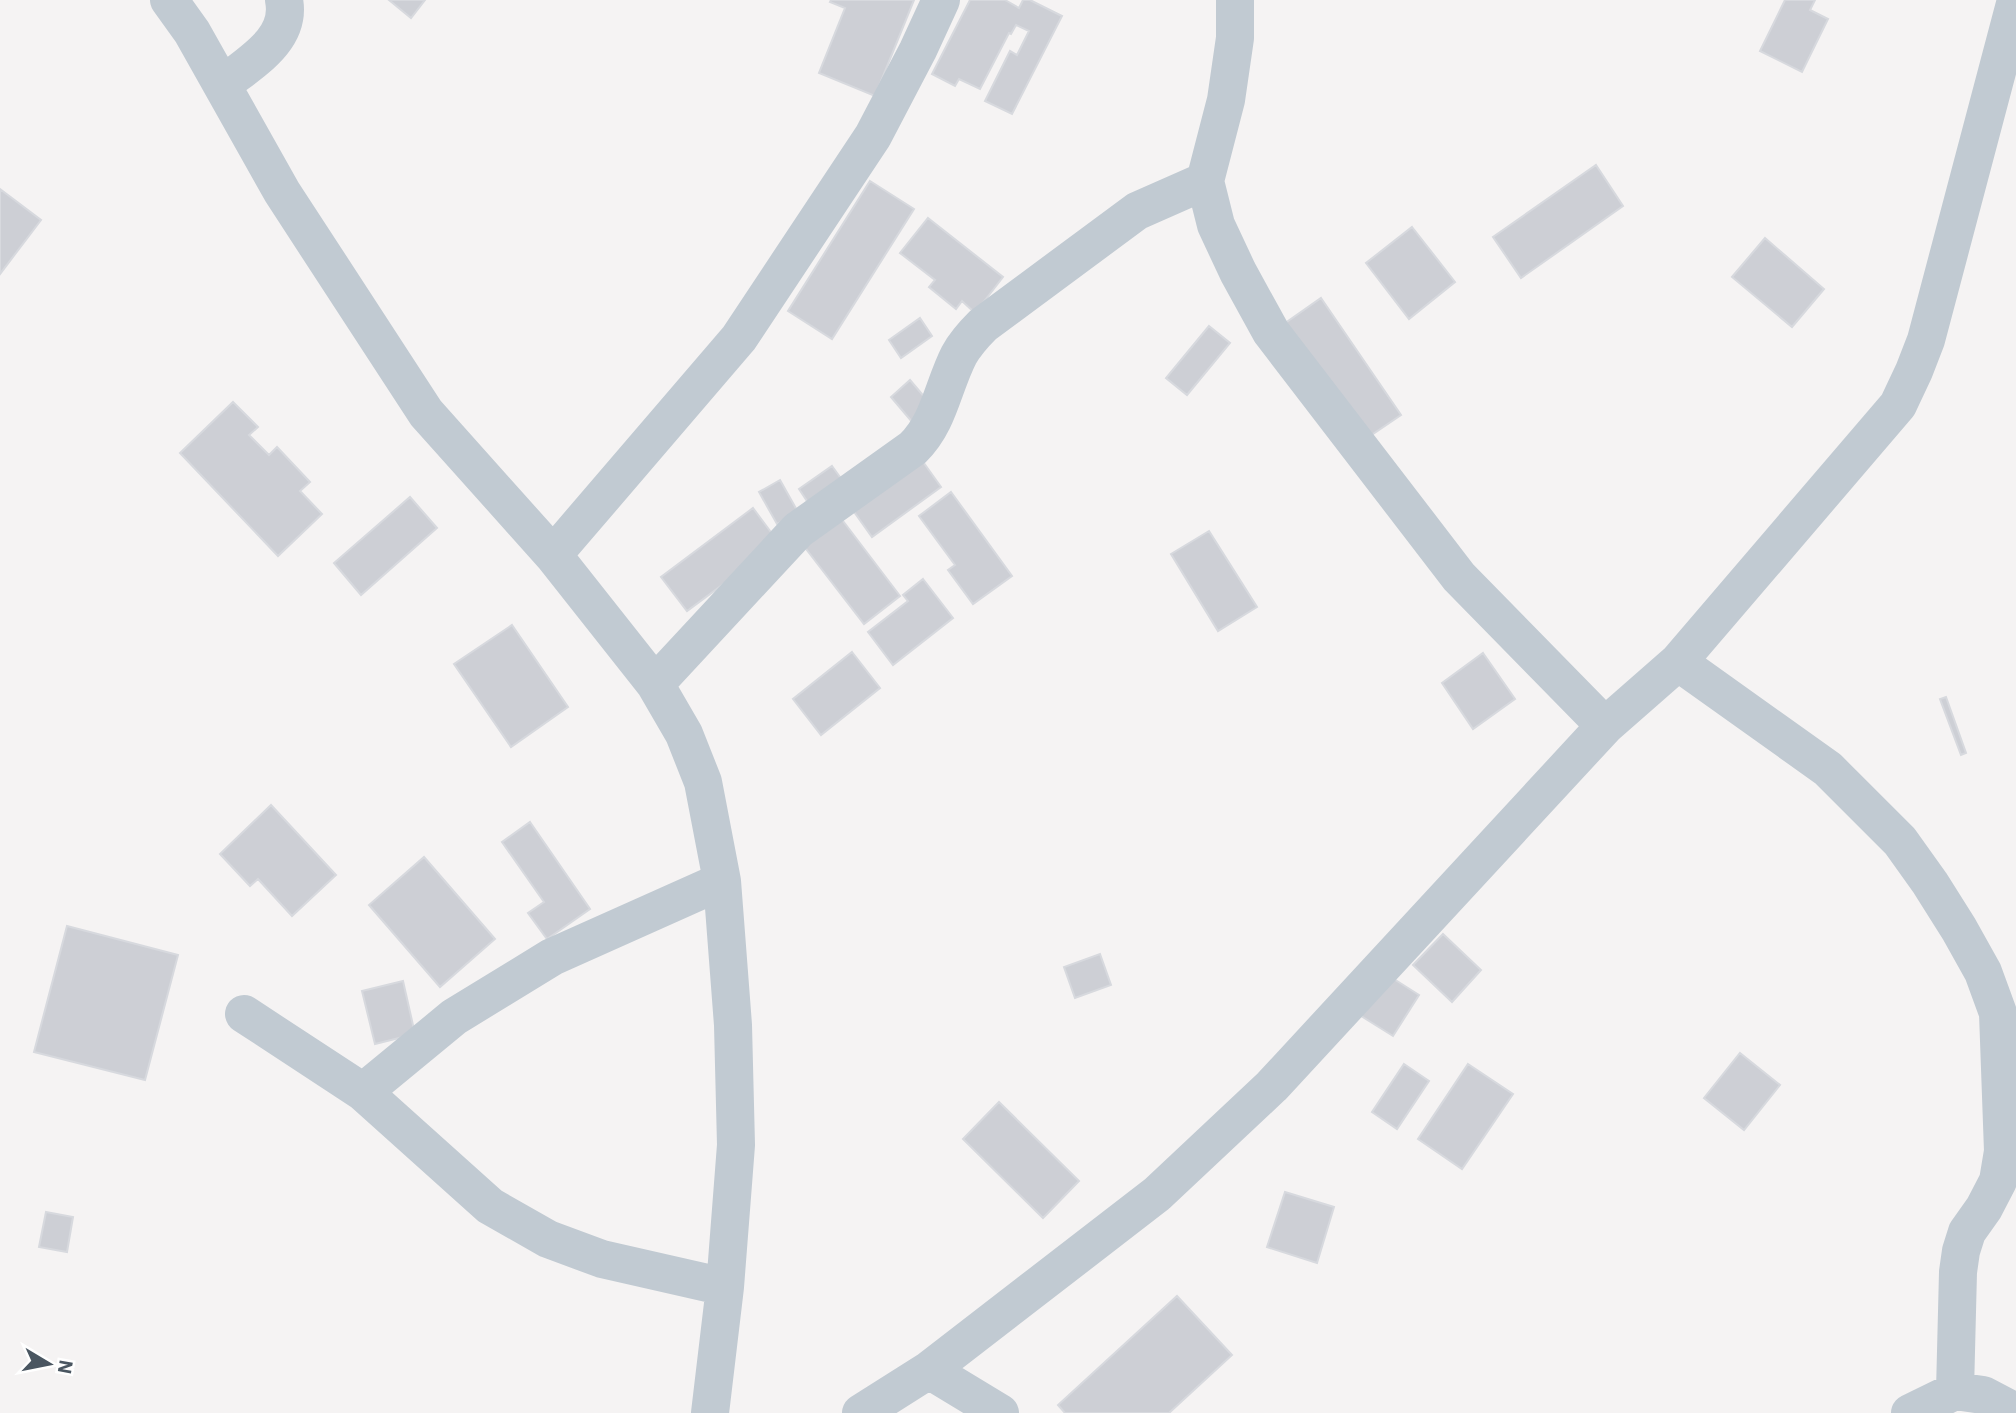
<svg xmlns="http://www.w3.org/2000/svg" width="2016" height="1413" font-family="'IBM Plex Sans',sans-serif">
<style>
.building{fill:#cdcfd5;stroke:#d7d9de;stroke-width:2}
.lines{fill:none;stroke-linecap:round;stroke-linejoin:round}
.street{stroke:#c1cad2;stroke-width:38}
</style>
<rect width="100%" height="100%" fill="#f5f3f3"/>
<path class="building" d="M 389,0 L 425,0 L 411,18 Z
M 831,0 L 914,0 L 875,96 L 819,73 L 845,8 L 830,2 Z
M 970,0 L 1005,0 L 1019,8 L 1023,0 L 1030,0 L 1062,16 L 1012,114 L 985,101 L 1010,51 L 1017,55 L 1029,31 L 1016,25 L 1011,34 L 1009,33 L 980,89 L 959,79 L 955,86 L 932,74 Z
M 1785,0 L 1815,0 L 1810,10 L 1828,19 L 1802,72 L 1760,51 Z
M 1596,165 L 1623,206 L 1521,278 L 1493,237 Z
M 870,181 L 914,209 L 832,339 L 788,311 Z
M 0,189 L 41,220 L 0,274 Z
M 928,218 L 1003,277 L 975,313 L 962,301 L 956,309 L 929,287 L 935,280 L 900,253 Z
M 1412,227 L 1455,282 L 1409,319 L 1366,263 Z
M 1765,238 L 1824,289 L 1792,327 L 1732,277 Z
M 1321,298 L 1401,415 L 1361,442 L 1281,326 Z
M 920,318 L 932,336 L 901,358 L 889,340 Z
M 1209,326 L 1230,343 L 1187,395 L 1166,378 Z
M 910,380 L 932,406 L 913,423 L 891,397 Z
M 233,402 L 258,427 L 249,435 L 269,455 L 277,447 L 310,482 L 300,491 L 322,514 L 278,556 L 180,453 Z
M 921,459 L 941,487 L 872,537 L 852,509 Z
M 832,466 L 845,484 L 811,507 L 799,489 Z
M 780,480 L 798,512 L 777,524 L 759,492 Z
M 951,492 L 1012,576 L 973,604 L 948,570 L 955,565 L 919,516 Z
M 410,497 L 437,528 L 361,595 L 334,563 Z
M 753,508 L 779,543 L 687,611 L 661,577 Z
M 840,517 L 900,596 L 864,624 L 803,545 Z
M 1209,531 L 1257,607 L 1218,631 L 1171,554 Z
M 923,579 L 953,618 L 893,665 L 868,632 L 908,601 L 903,595 Z
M 512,625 L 568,707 L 511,747 L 454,664 Z
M 852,652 L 880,688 L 821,735 L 793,699 Z
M 1483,653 L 1515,699 L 1473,729 L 1442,683 Z
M 1946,697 L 1966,753 L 1961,755 L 1940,699 Z
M 271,805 L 336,875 L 292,916 L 258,879 L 250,886 L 220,854 Z
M 530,822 L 590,909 L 547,939 L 528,913 L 544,902 L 502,842 Z
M 424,857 L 495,939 L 440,987 L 369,905 Z
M 67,926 L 178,955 L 145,1080 L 34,1052 Z
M 1443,934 L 1481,970 L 1452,1002 L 1413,965 Z
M 1100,954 L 1111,985 L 1075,998 L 1064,967 Z
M 1386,974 L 1419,995 L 1393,1036 L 1361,1016 Z
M 403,981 L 415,1034 L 375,1044 L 362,991 Z
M 1740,1053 L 1780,1085 L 1744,1130 L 1704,1098 Z
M 1404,1064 L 1429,1081 L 1397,1129 L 1372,1112 Z
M 1468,1064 L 1513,1094 L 1462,1169 L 1418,1139 Z
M 999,1102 L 1079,1181 L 1043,1218 L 963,1139 Z
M 1285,1192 L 1334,1207 L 1317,1263 L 1267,1247 Z
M 46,1212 L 73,1217 L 67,1252 L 39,1247 Z
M 1177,1296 L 1232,1355 L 1169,1413 L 1065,1413 L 1058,1405 Z"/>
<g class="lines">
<path class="street" d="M 169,0 L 192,32 L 282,192 L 426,413 L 553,555 L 655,684 L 684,734 L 703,782 L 722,881
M 1235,0 L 1235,38 L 1226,100 L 1205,181 L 1216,225 L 1238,272 L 1271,332 L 1459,577 L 1605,726
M 222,85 C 249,63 292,40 284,0
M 553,555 L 739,338 L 873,136 L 918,50 L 941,0
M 1678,662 L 1828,769 L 1900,841 L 1930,883 L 1959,929 L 1983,972 L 1998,1013 L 2003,1151 L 1998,1181 L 1984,1208 L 1967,1232 L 1961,1251 L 1958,1272 L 1955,1391
M 655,684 L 798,530 L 913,448 C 939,423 943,386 959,355 C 965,344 974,334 983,325 L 1137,211 L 1205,181
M 244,1014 L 363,1092 L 490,1206 L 548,1239 L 602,1259 L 725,1287 L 710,1413
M 363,1092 L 454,1017 L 552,957 L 722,881 L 733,1025 L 736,1145 L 725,1287
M 929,1370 L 1157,1194 L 1272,1086 L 1605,726 L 1678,662 L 1898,405 L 1914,371 L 1926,340 L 2016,0
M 861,1413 L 929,1370 L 1000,1413
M 1910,1413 L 1955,1391 L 1983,1395 L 2016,1412"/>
</g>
<g transform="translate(49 1364) rotate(100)" stroke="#ffffff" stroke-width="5" paint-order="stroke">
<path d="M0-5L12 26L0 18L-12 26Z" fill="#4a5661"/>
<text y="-10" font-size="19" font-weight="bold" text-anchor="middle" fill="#4a5661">N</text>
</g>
</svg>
